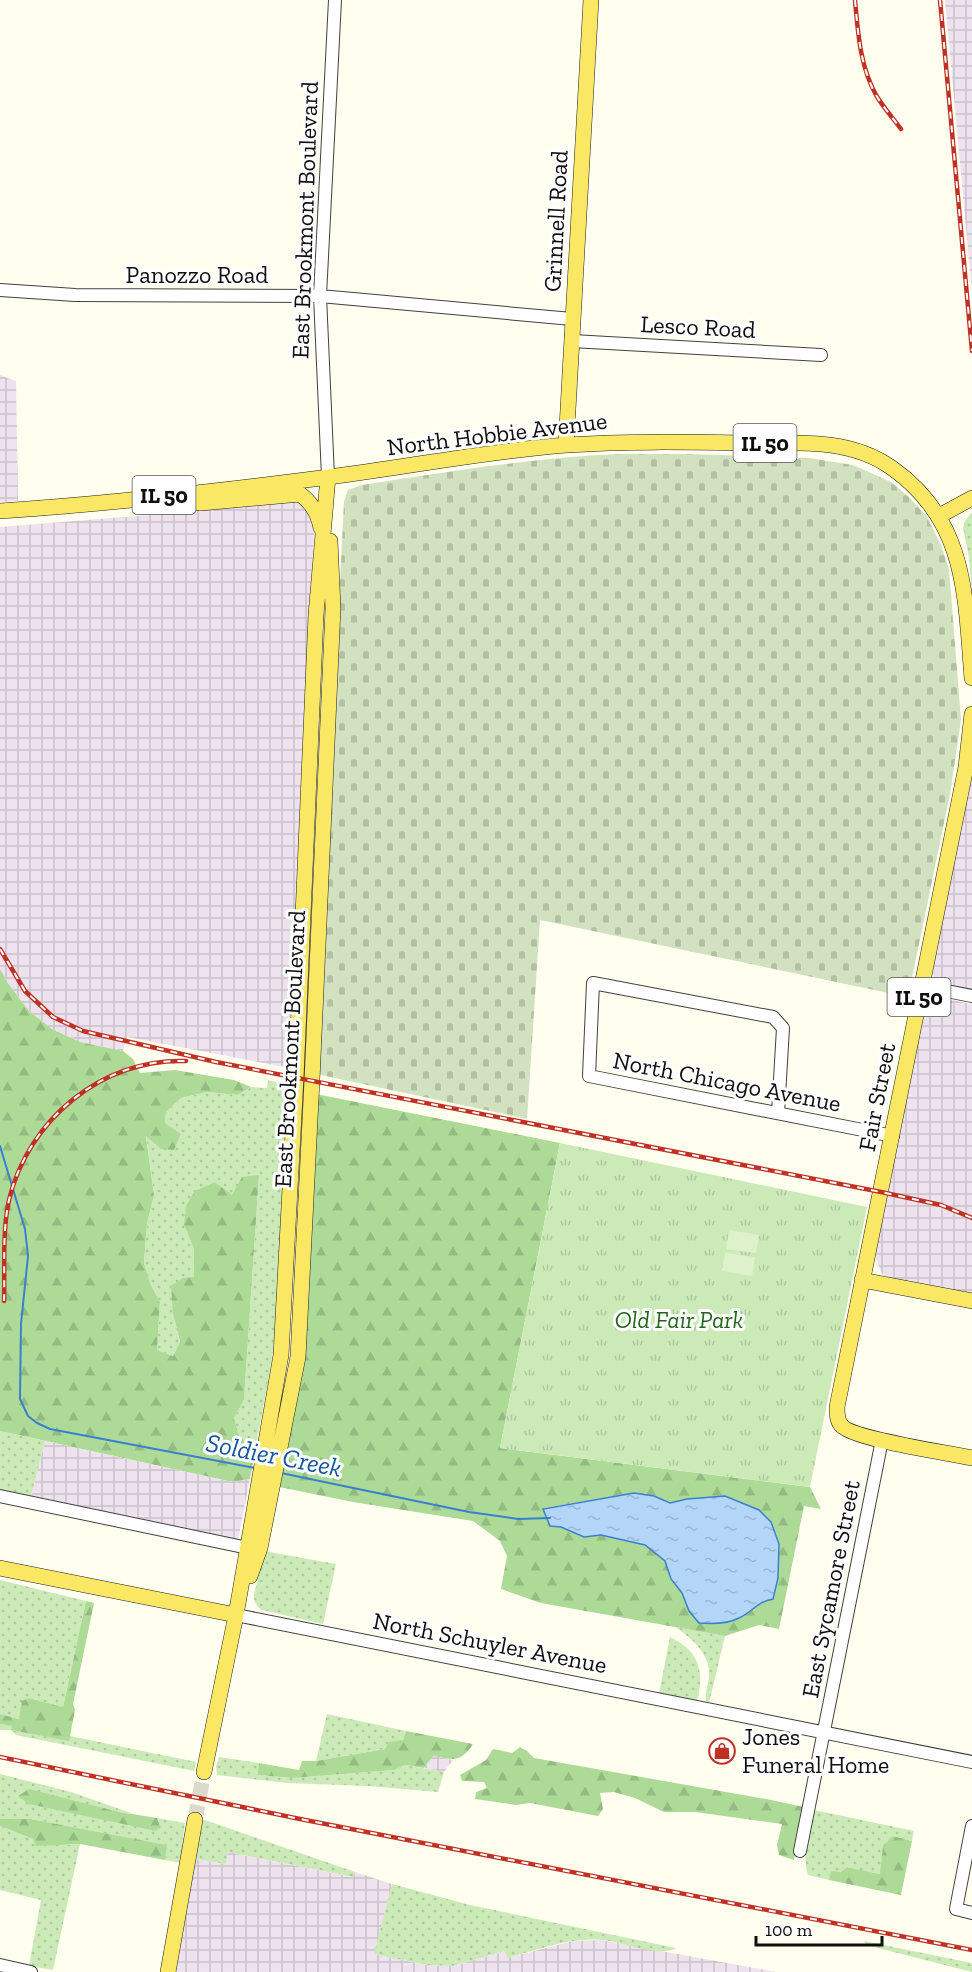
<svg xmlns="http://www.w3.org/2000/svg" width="972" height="1972" font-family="'Zilla Slab',serif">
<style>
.industrial{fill:url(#industrial-grid)}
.grass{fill:url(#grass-dots)}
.forest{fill:url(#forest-firs);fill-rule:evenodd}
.cemetery{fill:url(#cemetery-stones)}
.park{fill:url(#park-tufts)}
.pitch{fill:#dff1ca}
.water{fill:url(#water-ripples);stroke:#3980cf;stroke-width:1.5}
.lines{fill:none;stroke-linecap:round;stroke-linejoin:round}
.stream{stroke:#3980cf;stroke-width:2}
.major-tunnel{stroke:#dbdacd;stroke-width:15;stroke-dasharray:15 8;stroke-linecap:butt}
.minor-casing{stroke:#414141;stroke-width:14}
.major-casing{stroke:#1f1f1f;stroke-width:16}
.minor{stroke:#fff;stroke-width:12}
.major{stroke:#fae865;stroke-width:15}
.rail-casing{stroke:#c03024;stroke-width:4.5}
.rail{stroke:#fff;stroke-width:2;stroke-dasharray:7;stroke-linecap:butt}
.labels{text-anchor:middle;stroke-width:6;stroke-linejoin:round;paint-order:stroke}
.shield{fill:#fff;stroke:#565656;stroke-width:1.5}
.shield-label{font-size:22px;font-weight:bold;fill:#0e0e0e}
.street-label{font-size:24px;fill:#0e0e0e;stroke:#fff}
.park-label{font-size:24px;font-style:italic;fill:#23671d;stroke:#fff}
.poi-label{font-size:24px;fill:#0e0e0e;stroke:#fff;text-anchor:start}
.water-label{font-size:26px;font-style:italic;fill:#1653a1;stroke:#fff}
</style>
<defs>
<pattern id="industrial-grid" width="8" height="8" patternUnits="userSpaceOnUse" patternTransform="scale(1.5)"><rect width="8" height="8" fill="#ede2ed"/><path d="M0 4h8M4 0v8" fill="none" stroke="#cac1ca"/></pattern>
<pattern id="grass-dots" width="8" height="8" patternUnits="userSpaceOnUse" patternTransform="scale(1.5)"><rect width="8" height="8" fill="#cceab8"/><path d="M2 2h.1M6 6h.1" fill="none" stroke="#aec89d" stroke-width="1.8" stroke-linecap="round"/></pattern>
<pattern id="forest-firs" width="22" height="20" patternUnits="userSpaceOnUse" patternTransform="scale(1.5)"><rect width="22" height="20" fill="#addb97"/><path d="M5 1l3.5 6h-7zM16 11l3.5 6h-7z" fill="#94bb81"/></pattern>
<pattern id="cemetery-stones" width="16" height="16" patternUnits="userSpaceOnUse" patternTransform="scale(1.5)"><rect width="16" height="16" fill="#d2e1c0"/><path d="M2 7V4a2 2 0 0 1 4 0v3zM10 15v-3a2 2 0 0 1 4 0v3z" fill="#b3c0a4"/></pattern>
<pattern id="park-tufts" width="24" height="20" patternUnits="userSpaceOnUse" patternTransform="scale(1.5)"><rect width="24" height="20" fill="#cceab8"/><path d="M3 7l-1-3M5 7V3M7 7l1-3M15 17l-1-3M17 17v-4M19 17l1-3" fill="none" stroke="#aec89d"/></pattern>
<pattern id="water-ripples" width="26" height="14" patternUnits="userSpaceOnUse" patternTransform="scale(1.5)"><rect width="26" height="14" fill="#b3d5f7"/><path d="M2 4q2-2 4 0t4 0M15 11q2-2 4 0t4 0" fill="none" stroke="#99b6d3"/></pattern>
</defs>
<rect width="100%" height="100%" fill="#fffeef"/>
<path class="industrial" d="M 945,0 L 972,0 L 972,293 Z
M 0,375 L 16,381 L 18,501 L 0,502 Z
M 290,499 L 299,500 L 305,505 L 315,524 L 309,611 L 290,1068 L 127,1037 L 123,1051 L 80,1042 L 52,1029 L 29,1011 L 8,983 L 0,969 L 0,527 L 148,515 Z
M 972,767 L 972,989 L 936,981 L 932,974 Z
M 936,997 L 972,1004 L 972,1296 L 888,1279 L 882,1274 L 876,1259 L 875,1249 L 925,1003 L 928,999 Z
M 45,1441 L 233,1482 L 250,1479 L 238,1540 L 31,1497 Z
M 433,1756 L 453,1760 L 444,1772 L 424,1768 Z
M 228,1852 L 352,1877 L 355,1872 L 392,1884 L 375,1954 L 427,1965 L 453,1966 L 505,1951 L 507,1958 L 573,1941 L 601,1940 L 776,1972 L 173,1972 L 196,1859 L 226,1864 Z"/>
<path class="grass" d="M 972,512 L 972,594 L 969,557 L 963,528 L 965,521 Z
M 268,1080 L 288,1085 L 276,1321 L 272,1359 L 255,1451 L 239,1435 L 234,1418 L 244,1400 L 259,1175 L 232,1195 L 184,1225 L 194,1249 L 194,1277 L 173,1314 L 180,1343 L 173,1356 L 157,1350 L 160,1302 L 151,1285 L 144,1263 L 147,1224 L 154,1195 L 146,1135 L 165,1123 L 166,1112 L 181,1098 L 207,1092 L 238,1095 L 251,1087 L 267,1088 Z
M 0,1431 L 45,1441 L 31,1497 L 0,1491 Z
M 264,1551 L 336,1564 L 323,1624 L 262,1610 C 256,1606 254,1602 254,1595 Z
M 0,1580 L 86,1601 L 63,1707 L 29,1698 L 19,1719 L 0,1714 Z
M 675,1627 L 725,1636 L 709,1703 L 706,1701 C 705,1692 708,1686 709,1677 C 712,1656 691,1637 675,1627 Z
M 670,1637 C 699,1651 705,1671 697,1701 L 659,1694 Z
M 327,1714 L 406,1731 L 403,1740 L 385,1749 L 316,1761 Z
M 0,1724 L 13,1726 L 12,1730 L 68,1740 L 70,1736 L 196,1762 L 194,1771 L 16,1735 L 11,1730 L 0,1730 Z
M 219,1757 L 259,1763 L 257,1775 L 292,1778 L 394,1770 L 405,1765 L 444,1772 L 438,1792 L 369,1786 L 287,1783 L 217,1775 L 216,1766 Z
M 0,1774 L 71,1792 L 134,1814 L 119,1812 L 160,1826 L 157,1818 L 185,1823 L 182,1845 L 185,1846 L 182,1863 L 165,1860 L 166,1845 L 31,1819 L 0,1819 Z
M 814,1810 L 914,1831 L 912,1841 L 893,1836 L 880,1874 L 847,1867 L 842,1872 L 831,1872 L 829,1880 L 808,1875 C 801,1854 810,1831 814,1810 Z
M 203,1820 L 208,1821 L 355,1872 L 353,1877 L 228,1852 L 226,1864 L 196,1859 Z
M 0,1826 C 25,1836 52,1848 80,1844 L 53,1970 L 29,1966 L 41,1900 L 0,1890 Z
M 392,1884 L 470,1905 L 676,1948 C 660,1958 623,1942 603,1940 C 570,1937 539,1950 507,1958 L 505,1951 L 453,1966 L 427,1965 L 374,1954 Z
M 864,1941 L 972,1963 L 972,1972 L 866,1945 Z"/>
<path class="forest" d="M 0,969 L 8,983 L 29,1011 L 52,1029 L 80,1042 L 123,1051 L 133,1059 L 140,1073 L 175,1070 L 234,1080 L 251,1087 L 238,1095 L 207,1092 L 181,1098 L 166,1112 L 165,1123 L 181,1134 L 174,1150 L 161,1149 L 146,1136 L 154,1195 L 147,1224 L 144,1263 L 151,1285 L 160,1302 L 157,1350 L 173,1356 L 180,1342 L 173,1314 L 171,1286 L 183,1278 L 194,1277 L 194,1249 L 184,1225 L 186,1206 L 195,1191 L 215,1182 L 232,1195 L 242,1177 L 259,1175 L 244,1400 L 234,1418 L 239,1435 L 255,1451 L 250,1479 L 233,1482 L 0,1431 Z
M 316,1094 L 560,1143 L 500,1448 L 810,1487 L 821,1509 L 804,1506 L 779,1629 L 759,1625 L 725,1636 L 541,1603 L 501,1589 L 507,1556 L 500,1541 L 473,1521 L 353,1502 L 279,1487 ZM 634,1493 L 654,1496 L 669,1503 L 687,1499 L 742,1504 L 759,1510 L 779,1544 L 779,1560 L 778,1578 L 761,1601 L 754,1607 L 689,1611 L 682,1593 L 671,1579 L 665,1561 L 645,1545 L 601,1535 L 584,1537 L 561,1527 L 550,1526 L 544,1508 Z
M 86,1601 L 94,1603 L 73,1704 L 75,1710 L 69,1741 L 11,1730 L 12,1726 L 0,1724 L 0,1714 L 19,1719 L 22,1701 L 29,1698 L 63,1707 Z
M 406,1731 L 473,1744 C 461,1763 453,1760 433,1756 L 424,1768 L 405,1765 L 394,1770 L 292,1778 L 257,1775 L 259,1763 L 299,1770 L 302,1761 L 316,1761 L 385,1749 L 389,1742 L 403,1740 Z
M 520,1747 L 527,1751 L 534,1758 L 766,1799 L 804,1807 L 794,1860 L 779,1855 L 777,1845 L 782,1824 L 695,1812 L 664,1812 L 635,1798 L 614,1792 L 600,1793 L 603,1809 L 598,1816 L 530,1803 L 516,1805 L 475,1799 L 476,1792 L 487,1788 L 484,1782 L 462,1781 L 460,1775 L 486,1760 L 493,1749 L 512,1753 Z
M 29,1789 L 119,1812 L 157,1818 L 160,1826 L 156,1831 L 29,1804 L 18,1796 Z
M 0,1819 L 31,1819 L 167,1845 L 165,1860 L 80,1844 L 36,1846 L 33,1839 L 0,1826 Z
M 893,1836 L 912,1841 L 901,1895 L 829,1880 L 831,1871 L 841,1872 L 847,1867 L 880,1874 L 883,1846 Z"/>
<path class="cemetery" d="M 618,454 L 687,454 L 809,458 L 853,465 L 891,482 L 910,498 L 927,517 L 941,545 L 949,569 L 961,720 L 950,794 L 908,997 L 540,920 L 527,1119 L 316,1074 L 344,501 L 348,490 L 362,485 C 447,472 532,458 618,454 Z"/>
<path class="park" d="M 560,1143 L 867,1207 L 810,1487 L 500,1448 Z"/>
<path class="pitch" d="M 729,1230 L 759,1235 L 756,1253 L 726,1249 Z
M 725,1253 L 755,1257 L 752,1276 L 722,1271 Z"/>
<path class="water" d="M 634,1493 L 654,1496 L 670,1503 L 687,1499 L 725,1496 L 759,1510 L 771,1522 L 779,1544 L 778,1578 L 773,1599 C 756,1602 754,1611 739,1618 C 728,1624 712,1624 699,1623 L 689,1611 L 682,1593 L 671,1579 L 665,1561 L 645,1545 L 601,1535 L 584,1537 L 561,1527 L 550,1526 L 543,1509 Z"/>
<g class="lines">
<path class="stream" d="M 0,1146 L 25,1229 L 28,1256 L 21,1324 L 20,1399 L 28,1416 L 37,1423 L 50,1429 L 255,1468
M 281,1473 L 469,1512 L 518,1519 L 550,1518"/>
<path class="major-tunnel" d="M 195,1820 L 204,1772"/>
<g class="minor-casing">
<path id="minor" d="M 0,290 L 75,295 L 320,296 L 572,319
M 572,341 L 821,355
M 328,477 L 320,296 L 335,0
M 921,986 L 972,996
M 778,1113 L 783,1028 L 773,1017 L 593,983 L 589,1076 L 893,1136
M 0,1496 L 248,1548
M 236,1615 L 972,1762
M 972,1826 L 956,1909 L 972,1913
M 800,1851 L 882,1440
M 0,1965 L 31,1972"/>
</g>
<g class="major-casing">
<path id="major" d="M 566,445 L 591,0
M 172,498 L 201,503 L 300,494 C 312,503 318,513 321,528
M 0,511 C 109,504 221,491 329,477 C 408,467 487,451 567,445 C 626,441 684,442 743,443 C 794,443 849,437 892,468 C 967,521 965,595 972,678
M 939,516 L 972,498
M 972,714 L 966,767 L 837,1407 C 837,1413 837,1420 841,1425 C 851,1439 950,1453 972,1458
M 862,1280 L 972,1301
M 0,1568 L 236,1615
M 250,1576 L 260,1548 L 298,1357 L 312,1080 L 333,608 L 330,541
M 204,1772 L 236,1615 L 281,1355 L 296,1078 L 316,615 L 328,477
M 168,1972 L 195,1820"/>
</g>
<use href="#minor" class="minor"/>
<use href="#major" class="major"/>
<g class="rail-casing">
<path id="rail" d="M 855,0 C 858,33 860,66 876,95 C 883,107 893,118 901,129
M 940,0 L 972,351
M 0,949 L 25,991 L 53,1017 L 83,1031 L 216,1062 L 881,1192 L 941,1205 L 972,1218
M 4,1301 C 5,1268 2,1232 9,1200 C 28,1120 102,1058 186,1061
M 0,1757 L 300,1819 L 972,1950"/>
</g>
<use href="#rail" class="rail"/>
</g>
<defs>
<g id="shop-ring" transform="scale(1.35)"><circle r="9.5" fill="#fff" stroke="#c03024" stroke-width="1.5"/><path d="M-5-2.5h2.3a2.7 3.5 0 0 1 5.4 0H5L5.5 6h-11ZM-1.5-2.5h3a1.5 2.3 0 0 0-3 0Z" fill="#c03024"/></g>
</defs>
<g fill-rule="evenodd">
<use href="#shop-ring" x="722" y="1751"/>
</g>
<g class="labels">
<g class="shield">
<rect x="733.5" y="424" width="63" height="38" rx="4.5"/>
<rect x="132.5" y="476" width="63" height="38" rx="4.5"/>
<rect x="887.5" y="978" width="63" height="38" rx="4.5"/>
</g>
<g class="shield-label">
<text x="765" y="451">IL 50</text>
<text x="164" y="503">IL 50</text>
<text x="919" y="1005">IL 50</text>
</g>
<g class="street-label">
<text transform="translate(305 220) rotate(-88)" y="8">East Brookmont Boulevard</text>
<text transform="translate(556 221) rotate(-87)" y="8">Grinnell Road</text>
<text x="197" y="283">Panozzo Road</text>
<text transform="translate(698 327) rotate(3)" y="8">Lesco Road</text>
<text transform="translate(497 434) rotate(-7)" y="8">North Hobbie Avenue</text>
<text transform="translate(290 1049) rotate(-87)" y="8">East Brookmont Boulevard</text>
<text transform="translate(727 1082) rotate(11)" y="8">North Chicago Avenue</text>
<text transform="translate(877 1097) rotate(-79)" y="8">Fair Street</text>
<text transform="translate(831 1589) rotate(-79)" y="8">East Sycamore Street</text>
<text transform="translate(490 1643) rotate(11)" y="8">North Schuyler Avenue</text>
</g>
<g class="park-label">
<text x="679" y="1328">Old Fair Park</text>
</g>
<g class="poi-label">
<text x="742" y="1745">Jones<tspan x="742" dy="28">Funeral Home</tspan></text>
</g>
<g class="water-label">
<text transform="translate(274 1455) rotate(11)" y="9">Soldier Creek</text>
</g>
</g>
<path d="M756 1936v9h126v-9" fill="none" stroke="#0e0e0e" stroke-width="3"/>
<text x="765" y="1936" font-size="18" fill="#0e0e0e" stroke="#ffffff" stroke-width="4.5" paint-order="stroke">100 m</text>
</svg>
